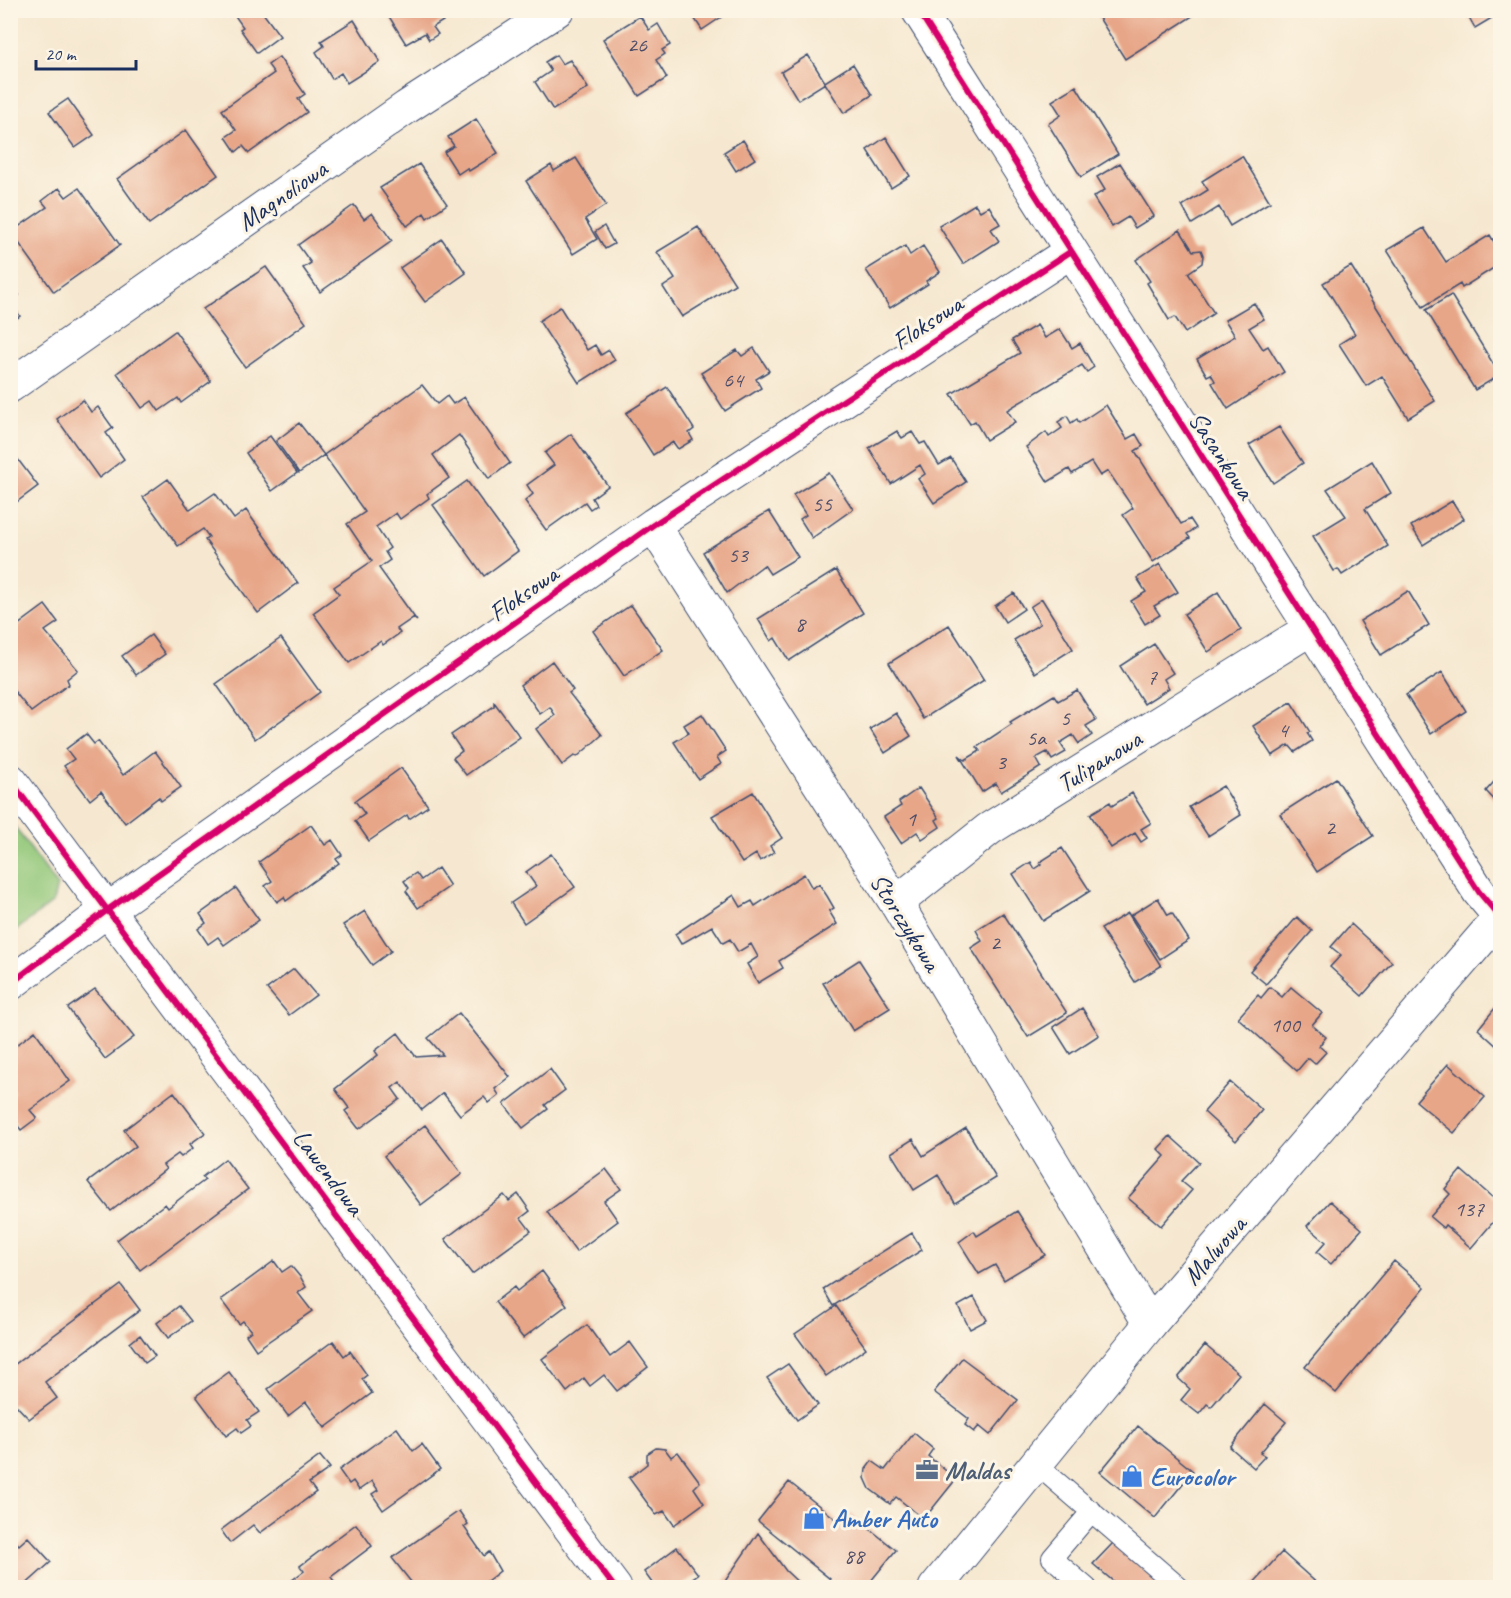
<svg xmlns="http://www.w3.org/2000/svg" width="1511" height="1598" font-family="Caveat,sans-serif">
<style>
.green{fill:#92c779;stroke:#567b6c;stroke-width:1.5}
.building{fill:#e7a688}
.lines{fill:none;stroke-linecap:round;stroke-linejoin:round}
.service-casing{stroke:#3c4b6f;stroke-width:22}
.minor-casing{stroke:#3c4b6f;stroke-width:35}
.tertiary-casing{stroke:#3c4b6f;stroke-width:35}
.service{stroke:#fff;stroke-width:20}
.minor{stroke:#fff;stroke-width:33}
.tertiary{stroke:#fff;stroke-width:33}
.cycleway-casing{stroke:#fcf5e5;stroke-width:10}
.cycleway{stroke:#d6006c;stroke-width:6}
.labels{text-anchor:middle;stroke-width:6;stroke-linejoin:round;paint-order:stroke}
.number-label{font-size:22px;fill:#4e4d68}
.street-label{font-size:26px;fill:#1b2f5e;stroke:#fcf5e5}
.service-label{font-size:26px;font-weight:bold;fill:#4e5e75;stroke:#fcf5e5;text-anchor:start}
.shop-label{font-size:26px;font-weight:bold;fill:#366cbe;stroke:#fcf5e5;text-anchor:start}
</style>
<rect width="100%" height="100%" fill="#fcf5e5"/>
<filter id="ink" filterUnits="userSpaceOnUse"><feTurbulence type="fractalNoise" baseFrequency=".0167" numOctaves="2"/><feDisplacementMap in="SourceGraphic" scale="12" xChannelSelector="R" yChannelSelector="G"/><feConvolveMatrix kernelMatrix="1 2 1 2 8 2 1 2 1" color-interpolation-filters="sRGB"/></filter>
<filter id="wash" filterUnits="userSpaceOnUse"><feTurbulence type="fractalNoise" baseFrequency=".008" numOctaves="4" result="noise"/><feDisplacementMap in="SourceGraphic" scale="24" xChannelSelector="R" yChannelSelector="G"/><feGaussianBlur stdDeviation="1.35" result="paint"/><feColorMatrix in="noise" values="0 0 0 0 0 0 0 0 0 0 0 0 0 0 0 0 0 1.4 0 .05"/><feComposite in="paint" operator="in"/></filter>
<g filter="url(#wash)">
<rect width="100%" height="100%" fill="#f6e8d0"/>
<path class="green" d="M 11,822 L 57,885 L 53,902 L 11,934 Z"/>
<g id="blocks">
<path class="building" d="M 231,10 L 266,10 L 263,13 L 280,36 L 257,53 L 240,29 L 243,27 Z
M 385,10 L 436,10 L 443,21 L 433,27 L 438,34 L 429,40 L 425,33 L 406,44 Z
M 689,10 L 732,10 L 702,30 Z
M 1094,10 L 1202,10 L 1125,59 Z
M 1465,10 L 1500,10 L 1500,13 L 1475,28 Z
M 640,16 L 649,30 L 658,24 L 670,45 L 662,50 L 665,54 L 656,60 L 667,78 L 639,96 L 603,39 Z
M 354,20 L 380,62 L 347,83 L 341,73 L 332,79 L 316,52 L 324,46 L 321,41 Z
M 556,55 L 562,64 L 570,60 L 588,88 L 553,110 L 535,82 L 551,71 L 545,62 Z
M 808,55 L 825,82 L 853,64 L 872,95 L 844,113 L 825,83 L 798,100 L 781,72 Z
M 279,57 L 305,94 L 298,99 L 307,112 L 249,153 L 243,146 L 236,152 L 226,137 L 236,130 L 222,110 L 274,73 L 268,65 Z
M 1076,86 L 1118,154 L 1081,177 L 1048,124 L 1061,115 L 1052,101 Z
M 68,99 L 94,135 L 75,148 L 49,112 Z
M 476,119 L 498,153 L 469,171 L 467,168 L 458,174 L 444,152 L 454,146 L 448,137 Z
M 186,130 L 218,175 L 149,224 L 117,179 Z
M 886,137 L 910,176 L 891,188 L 867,150 Z
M 743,140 L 755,159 L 736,171 L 724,152 Z
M 1242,156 L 1270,202 L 1230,226 L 1219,207 L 1192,224 L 1182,206 L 1208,190 L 1202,181 Z
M 576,158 L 606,205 L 585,219 L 597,239 L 573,254 L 526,181 L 551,165 L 554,171 Z
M 1120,163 L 1154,216 L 1135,228 L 1128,217 L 1112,227 L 1093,197 L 1105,190 L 1097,177 Z
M 419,164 L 447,204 L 427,218 L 424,213 L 407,226 L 380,188 Z
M 59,188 L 66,197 L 79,188 L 120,245 L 54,292 L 11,232 L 47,207 L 42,201 Z
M 975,204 L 980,211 L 989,206 L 1000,224 L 991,229 L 999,241 L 963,264 L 939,226 Z
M 354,205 L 364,219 L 372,213 L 392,241 L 320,292 L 303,268 L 311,263 L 298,245 Z
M 604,226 L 614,244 L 605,249 L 595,232 Z
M 698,227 L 735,284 L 682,317 L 663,287 L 675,279 L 657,252 Z
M 1424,228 L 1446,262 L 1490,235 L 1500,252 L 1500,264 L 1462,288 L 1460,284 L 1423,307 L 1387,250 Z
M 1180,230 L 1193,251 L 1201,250 L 1203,255 L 1202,263 L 1188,273 L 1214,313 L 1185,333 L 1175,317 L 1169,320 L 1147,283 L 1150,281 L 1136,260 Z
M 442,239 L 466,273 L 425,302 L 400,268 Z
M 905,246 L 910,255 L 923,246 L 940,272 L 926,281 L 928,284 L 890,308 L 866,270 Z
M 1351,266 L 1435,401 L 1408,418 L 1382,376 L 1366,386 L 1339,344 L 1355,334 L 1323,283 Z
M 266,267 L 306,323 L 245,367 L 203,309 Z
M 10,284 L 19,295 L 10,301 Z
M 1451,295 L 1500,375 L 1475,390 L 1426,310 Z
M 10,302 L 20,316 L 10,323 Z
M 1254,303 L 1264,319 L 1249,328 L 1263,349 L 1268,346 L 1284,372 L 1228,409 L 1212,383 L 1215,381 L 1211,374 L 1207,376 L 1197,359 L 1235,336 L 1225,320 Z
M 560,307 L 587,350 L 595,345 L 601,355 L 609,350 L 615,360 L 579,383 L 539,321 Z
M 1037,325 L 1045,338 L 1060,329 L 1072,348 L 1080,343 L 1094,367 L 1087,372 L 1082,365 L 1007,410 L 1015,422 L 986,440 L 975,421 L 970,424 L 951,394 L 1020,353 L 1012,340 Z
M 175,331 L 211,381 L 181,403 L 178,398 L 159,411 L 152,401 L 142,408 L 117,373 Z
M 754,348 L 769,371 L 756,379 L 761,388 L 725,411 L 701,373 L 737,350 L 742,356 Z
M 422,385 L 437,404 L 447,396 L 453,404 L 464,397 L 510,463 L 489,479 L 459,435 L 433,455 L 449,478 L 427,494 L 429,498 L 400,519 L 396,513 L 376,527 L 390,548 L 385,552 L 390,560 L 379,568 L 417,621 L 413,618 L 397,629 L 400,633 L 383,645 L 381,641 L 349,663 L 313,613 L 339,594 L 334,587 L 372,561 L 347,524 L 365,512 L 324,455 Z
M 667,387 L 694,429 L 689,433 L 693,440 L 678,449 L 673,442 L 653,455 L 626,413 Z
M 83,400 L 91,412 L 98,407 L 113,428 L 106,433 L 124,459 L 99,478 L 57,419 Z
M 1106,405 L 1127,439 L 1136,434 L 1143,446 L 1135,451 L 1181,524 L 1190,519 L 1196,528 L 1187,534 L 1190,538 L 1153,562 L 1123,515 L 1133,508 L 1108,471 L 1100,476 L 1091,462 L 1072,474 L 1069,469 L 1048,482 L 1026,447 L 1046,432 L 1049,437 L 1062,428 L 1058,422 L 1067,416 L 1071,423 L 1077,419 L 1079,423 Z
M 299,423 L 324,455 L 299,473 L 276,441 Z
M 1279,427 L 1303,463 L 1273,483 L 1249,445 Z
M 897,431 L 902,438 L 912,432 L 920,444 L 925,442 L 939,465 L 951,458 L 966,482 L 934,503 L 918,479 L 925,474 L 920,465 L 891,484 L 869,448 Z
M 571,434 L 608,486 L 592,498 L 596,505 L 590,509 L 585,502 L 546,530 L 525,501 L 533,494 L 527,485 L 554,465 L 545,453 Z
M 270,436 L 297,473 L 272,491 L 246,453 Z
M 13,453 L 38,486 L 10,507 L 10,455 Z
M 1372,461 L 1391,493 L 1365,509 L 1388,546 L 1342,575 L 1338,569 L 1334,571 L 1313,536 L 1346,516 L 1327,489 Z
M 829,473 L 853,509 L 812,538 L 800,519 L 806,515 L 793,495 Z
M 168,479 L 190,510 L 215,493 L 234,519 L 246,510 L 298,583 L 258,613 L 205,540 L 209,537 L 203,529 L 178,546 L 143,497 Z
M 467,481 L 518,551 L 484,576 L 433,505 Z
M 1452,501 L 1464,519 L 1423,545 L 1411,526 Z
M 769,511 L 798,557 L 770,574 L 764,565 L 727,593 L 703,552 Z
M 1160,564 L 1178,592 L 1154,606 L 1160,615 L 1145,624 L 1131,601 L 1146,592 L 1137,578 Z
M 836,570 L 863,613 L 789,661 L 775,638 L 771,641 L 758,619 Z
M 1408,591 L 1429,625 L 1381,655 L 1360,621 Z
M 1218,592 L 1241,630 L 1208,652 L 1184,614 Z
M 1014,593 L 1024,609 L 1005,622 L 995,606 Z
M 1042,599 L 1073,649 L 1035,673 L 1014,640 L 1040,624 L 1030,607 Z
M 45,605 L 58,622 L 45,631 L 78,670 L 67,679 L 69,684 L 31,712 L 10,686 L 10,631 Z
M 631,605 L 663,650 L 624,676 L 593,631 Z
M 949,625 L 984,680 L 923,719 L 889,663 Z
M 151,635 L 165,654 L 136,675 L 122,656 Z
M 281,638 L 320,692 L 255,739 L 216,684 Z
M 1154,644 L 1173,673 L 1164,679 L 1169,688 L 1144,704 L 1120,666 Z
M 552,661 L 573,690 L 569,693 L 602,735 L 577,757 L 574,756 L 562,765 L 536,729 L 555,715 L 550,707 L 540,714 L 520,685 Z
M 1442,672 L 1466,711 L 1431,734 L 1406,695 Z
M 1077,690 L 1096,720 L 1086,726 L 1092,735 L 1079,744 L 1073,735 L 1060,743 L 1066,752 L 1052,760 L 1047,752 L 1036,758 L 1041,767 L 1001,792 L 996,783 L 982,792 L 959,755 L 965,760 L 980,751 L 977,747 L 1012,724 L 1010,722 L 1054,695 L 1058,701 Z
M 494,702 L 520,737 L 466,775 L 453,758 L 462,751 L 451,735 L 494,706 Z
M 1291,702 L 1310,732 L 1307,733 L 1312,741 L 1295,752 L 1289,745 L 1272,756 L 1253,726 Z
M 896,713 L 911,736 L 885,753 L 870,729 Z
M 702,714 L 726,751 L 717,757 L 721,764 L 698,779 L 674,742 L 689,733 L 684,725 Z
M 86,734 L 94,744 L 98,741 L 123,775 L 155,751 L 181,787 L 161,801 L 159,797 L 125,823 L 101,791 L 90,800 L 64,766 L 74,759 L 66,749 Z
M 401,768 L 428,806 L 409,819 L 407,815 L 369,841 L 355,821 L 365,814 L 355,801 Z
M 1500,775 L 1500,806 L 1486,791 Z
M 1336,778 L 1373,836 L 1317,872 L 1280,814 Z
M 1223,786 L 1241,815 L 1208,836 L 1189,807 Z
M 919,788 L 939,818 L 936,820 L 940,827 L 922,839 L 917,832 L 901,843 L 884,817 L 901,806 L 899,802 Z
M 753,792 L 782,838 L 770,846 L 774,852 L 760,861 L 756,854 L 742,863 L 712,816 Z
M 1132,793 L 1151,823 L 1141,829 L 1147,838 L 1141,842 L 1135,833 L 1111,848 L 1090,814 L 1110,802 L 1112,806 Z
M 311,825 L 325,845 L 332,840 L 342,855 L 336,859 L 339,863 L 312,882 L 286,901 L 284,897 L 277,902 L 265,886 L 272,881 L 259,862 Z
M 1062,848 L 1090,891 L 1043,921 L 1013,874 L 1031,862 L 1035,869 L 1041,865 L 1040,862 Z
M 551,854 L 575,887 L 524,923 L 511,903 L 536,886 L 526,872 Z
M 438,868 L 450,886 L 418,908 L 406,891 L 409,888 L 404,881 L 416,873 L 421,880 Z
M 804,874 L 812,888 L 819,884 L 827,896 L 834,908 L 829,911 L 837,924 L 779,961 L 783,968 L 758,983 L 747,964 L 758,957 L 751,944 L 738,952 L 730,939 L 723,943 L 712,926 L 681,944 L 675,934 L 734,895 L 741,907 L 752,901 L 755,906 Z
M 236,888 L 259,920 L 224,945 L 218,937 L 208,944 L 198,929 L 206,923 L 200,914 Z
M 1158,898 L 1168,915 L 1172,913 L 1189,940 L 1160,959 L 1131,915 Z
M 365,911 L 391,951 L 372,965 L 343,925 Z
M 1003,913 L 1067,1013 L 1028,1037 L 971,948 L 982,941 L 976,930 Z
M 1128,913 L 1161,966 L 1135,982 L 1101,929 Z
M 1297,917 L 1312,931 L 1266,984 L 1250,971 Z
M 1351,924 L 1392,962 L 1362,996 L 1330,967 L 1341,955 L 1331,947 Z
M 859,960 L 890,1008 L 853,1031 L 823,983 Z
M 294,969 L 316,995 L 289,1015 L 267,989 Z
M 1270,987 L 1282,997 L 1291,987 L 1322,1013 L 1312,1025 L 1326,1037 L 1319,1046 L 1326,1052 L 1315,1064 L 1308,1058 L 1297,1071 L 1238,1018 L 1258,995 L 1261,998 Z
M 95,989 L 134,1037 L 105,1059 L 68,1008 Z
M 1500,1002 L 1500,1049 L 1478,1029 Z
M 1082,1008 L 1099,1035 L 1070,1054 L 1053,1027 Z
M 459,1013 L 510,1077 L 495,1089 L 499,1095 L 489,1103 L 484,1097 L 460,1115 L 443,1093 L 422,1110 L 400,1082 L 392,1088 L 400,1099 L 359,1129 L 345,1111 L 349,1108 L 335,1089 L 378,1055 L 375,1051 L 398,1033 L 416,1057 L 443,1055 L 428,1038 Z
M 35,1031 L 70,1081 L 30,1110 L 37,1118 L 21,1130 L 10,1116 L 10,1095 L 15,1092 L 10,1085 L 10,1050 Z
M 1448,1064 L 1485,1097 L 1454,1133 L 1416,1101 Z
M 550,1069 L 565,1090 L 545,1105 L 548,1109 L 523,1128 L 504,1104 Z
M 1230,1082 L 1262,1110 L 1236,1141 L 1204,1112 Z
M 174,1092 L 205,1133 L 190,1144 L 193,1148 L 181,1157 L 178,1154 L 163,1165 L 166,1169 L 111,1211 L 88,1182 L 136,1146 L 124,1130 Z
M 425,1125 L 462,1174 L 421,1205 L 384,1156 Z
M 966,1128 L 996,1178 L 955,1203 L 938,1175 L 914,1190 L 891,1153 L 913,1139 L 923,1156 Z
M 1170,1136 L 1199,1162 L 1181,1181 L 1192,1190 L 1161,1226 L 1128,1198 L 1165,1156 L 1158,1149 Z
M 225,1159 L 248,1189 L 140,1270 L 117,1240 L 165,1204 L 168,1208 L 182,1197 L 205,1180 L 202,1177 Z
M 606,1169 L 621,1189 L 604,1201 L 618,1221 L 576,1252 L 547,1212 Z
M 1461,1170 L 1500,1204 L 1500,1214 L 1471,1248 L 1445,1225 L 1443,1228 L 1430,1217 L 1450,1194 L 1445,1189 Z
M 518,1194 L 530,1211 L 521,1218 L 531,1231 L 472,1274 L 445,1239 L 504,1195 L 509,1201 Z
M 1330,1201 L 1362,1229 L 1331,1264 L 1317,1252 L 1326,1242 L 1307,1226 Z
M 1017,1211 L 1045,1255 L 1004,1280 L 995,1265 L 979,1274 L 959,1242 L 974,1231 L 977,1236 Z
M 912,1233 L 922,1250 L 833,1306 L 823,1289 Z
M 274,1261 L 282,1272 L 291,1266 L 301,1278 L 306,1287 L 298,1293 L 312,1311 L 256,1350 L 246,1335 L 251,1331 L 243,1321 L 239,1324 L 221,1300 Z
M 1394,1261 L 1425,1287 L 1336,1393 L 1305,1367 Z
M 542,1271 L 567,1305 L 523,1338 L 495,1302 L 514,1287 L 517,1291 Z
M 121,1285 L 140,1310 L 45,1382 L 57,1398 L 29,1419 L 14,1403 L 10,1406 L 10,1368 Z
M 974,1297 L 987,1320 L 970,1329 L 958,1306 Z
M 179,1306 L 191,1321 L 168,1338 L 157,1323 Z
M 836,1306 L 866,1348 L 826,1376 L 795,1334 Z
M 587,1325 L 610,1357 L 630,1342 L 648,1367 L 617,1391 L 604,1375 L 590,1386 L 584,1378 L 567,1392 L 542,1359 Z
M 140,1335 L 155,1356 L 145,1363 L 130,1343 Z
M 333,1341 L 344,1356 L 350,1351 L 367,1375 L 362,1379 L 372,1393 L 325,1428 L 306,1402 L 288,1416 L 268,1389 Z
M 1205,1345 L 1239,1374 L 1211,1407 L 1207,1404 L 1199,1414 L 1181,1400 L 1190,1389 L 1178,1378 Z
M 962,1358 L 1018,1400 L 990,1435 L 979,1426 L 974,1432 L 965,1425 L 969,1419 L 934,1392 Z
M 788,1364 L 818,1405 L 797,1420 L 767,1378 Z
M 229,1372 L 259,1412 L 247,1420 L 251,1426 L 241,1433 L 237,1428 L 226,1436 L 196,1396 Z
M 1265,1404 L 1286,1422 L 1260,1453 L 1265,1456 L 1254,1468 L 1230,1447 Z
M 1138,1426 L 1193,1471 L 1155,1518 L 1100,1472 Z
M 397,1428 L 413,1451 L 422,1444 L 440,1469 L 383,1510 L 372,1494 L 378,1490 L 372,1481 L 359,1490 L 353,1481 L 349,1484 L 339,1470 Z
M 914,1433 L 933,1449 L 928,1456 L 956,1479 L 924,1519 L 896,1497 L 890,1504 L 870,1489 L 865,1478 L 866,1469 L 872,1461 L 885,1470 Z
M 656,1448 L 665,1449 L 671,1457 L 678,1452 L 700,1482 L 694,1488 L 704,1503 L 674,1525 L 664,1511 L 656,1515 L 629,1478 L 647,1464 L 647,1454 Z
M 320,1456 L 330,1468 L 309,1483 L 316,1492 L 260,1533 L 253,1525 L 230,1543 L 221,1530 Z
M 789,1482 L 841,1523 L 850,1513 L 896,1550 L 866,1587 L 832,1587 L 827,1583 L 830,1579 L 758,1521 Z
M 459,1511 L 468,1524 L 464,1527 L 484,1556 L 489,1552 L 500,1571 L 479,1587 L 473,1582 L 465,1587 L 415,1587 L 392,1558 Z
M 356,1524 L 372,1546 L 331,1577 L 338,1587 L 283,1587 L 304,1571 L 300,1566 Z
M 758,1533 L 786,1571 L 803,1587 L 721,1587 Z
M 10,1536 L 19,1545 L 28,1537 L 51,1562 L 23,1587 L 10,1587 Z
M 1113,1543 L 1164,1587 L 1120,1587 L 1093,1564 Z
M 677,1547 L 698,1574 L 680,1587 L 655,1587 L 644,1572 Z
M 1282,1552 L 1321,1587 L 1250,1587 Z"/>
</g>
</g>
<g filter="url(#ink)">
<use href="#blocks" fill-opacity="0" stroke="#3c4b6f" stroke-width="1.5"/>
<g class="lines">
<g class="service-casing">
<path id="service" d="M 1036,1464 L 1180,1588
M 1087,1588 L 1052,1558 L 1092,1511"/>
</g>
<g class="minor-casing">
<path id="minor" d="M 918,10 L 1479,892 L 1500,917
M 10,386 L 407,107 L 557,10
M 653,525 L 896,903 L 1150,1324
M 10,780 L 615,1588
M 896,903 L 989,829 L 1310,629
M 10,984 L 106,911 L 653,525 L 1070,252"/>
</g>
<g class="tertiary-casing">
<path id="tertiary" d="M 935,1588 L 1150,1324 L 1500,917"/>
</g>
<use href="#service" class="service"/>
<use href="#minor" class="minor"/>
<use href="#tertiary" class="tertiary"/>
<g class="cycleway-casing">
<path id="cycleway" d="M 918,10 L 1479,892 L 1500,917
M 10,780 L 615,1588
M 10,984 L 106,911 L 653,525 L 1070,252"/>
</g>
<use href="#cycleway" class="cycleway"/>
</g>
</g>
<defs>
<g id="office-bare" transform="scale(1.8)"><path d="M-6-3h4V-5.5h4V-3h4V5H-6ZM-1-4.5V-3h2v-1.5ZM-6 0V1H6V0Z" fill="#5c6f8a" stroke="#fcf5e5" stroke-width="2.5" paint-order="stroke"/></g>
<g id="shop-bare" transform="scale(1.8)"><path d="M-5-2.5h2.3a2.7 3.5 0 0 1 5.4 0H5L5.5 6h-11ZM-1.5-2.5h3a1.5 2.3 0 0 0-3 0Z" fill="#3f7fe0" stroke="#fcf5e5" stroke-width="2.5" paint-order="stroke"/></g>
</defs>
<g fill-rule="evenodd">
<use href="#office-bare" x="927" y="1470"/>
<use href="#shop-bare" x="1132" y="1476"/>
<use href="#shop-bare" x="814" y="1518"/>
</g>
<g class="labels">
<g class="number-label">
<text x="637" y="52">26</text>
<text x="733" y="387">64</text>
<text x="822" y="511">55</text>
<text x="738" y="562">53</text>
<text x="800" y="631">8</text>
<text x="1152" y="684">7</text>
<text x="1065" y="725">5</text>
<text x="1283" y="737">4</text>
<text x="1036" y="745">5a</text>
<text x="1001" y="769">3</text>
<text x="911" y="826">1</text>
<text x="1330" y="835">2</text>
<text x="995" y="950">2</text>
<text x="1285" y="1032">100</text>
<text x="1469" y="1216">137</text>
<text x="854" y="1563">88</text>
</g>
<g class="street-label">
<text transform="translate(282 195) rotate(-35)" y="9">Magnoliowa</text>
<text transform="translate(927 322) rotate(-33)" y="9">Floksowa</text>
<text transform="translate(1222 455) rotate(57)" y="9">Sasankowa</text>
<text transform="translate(523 593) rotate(-35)" y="9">Floksowa</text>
<text transform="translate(1099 761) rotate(-32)" y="9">Tulipanowa</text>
<text transform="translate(906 922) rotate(58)" y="9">Storczykowa</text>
<text transform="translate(329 1172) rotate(53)" y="9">Lawendowa</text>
<text transform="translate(1214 1250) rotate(-49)" y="9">Malwowa</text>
</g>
<g class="service-label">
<text x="945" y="1479">Maldas</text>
</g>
<g class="shop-label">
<text x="1150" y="1485">Eurocolor</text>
<text x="832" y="1527">Amber Auto</text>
</g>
</g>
<rect width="1511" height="1598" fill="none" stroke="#fcf5e5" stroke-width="36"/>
<path d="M36 60v9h100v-9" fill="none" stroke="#1b2f5e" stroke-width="3"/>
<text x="45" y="60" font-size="18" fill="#1b2f5e" stroke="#fcf5e5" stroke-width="4.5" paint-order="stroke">20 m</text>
</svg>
